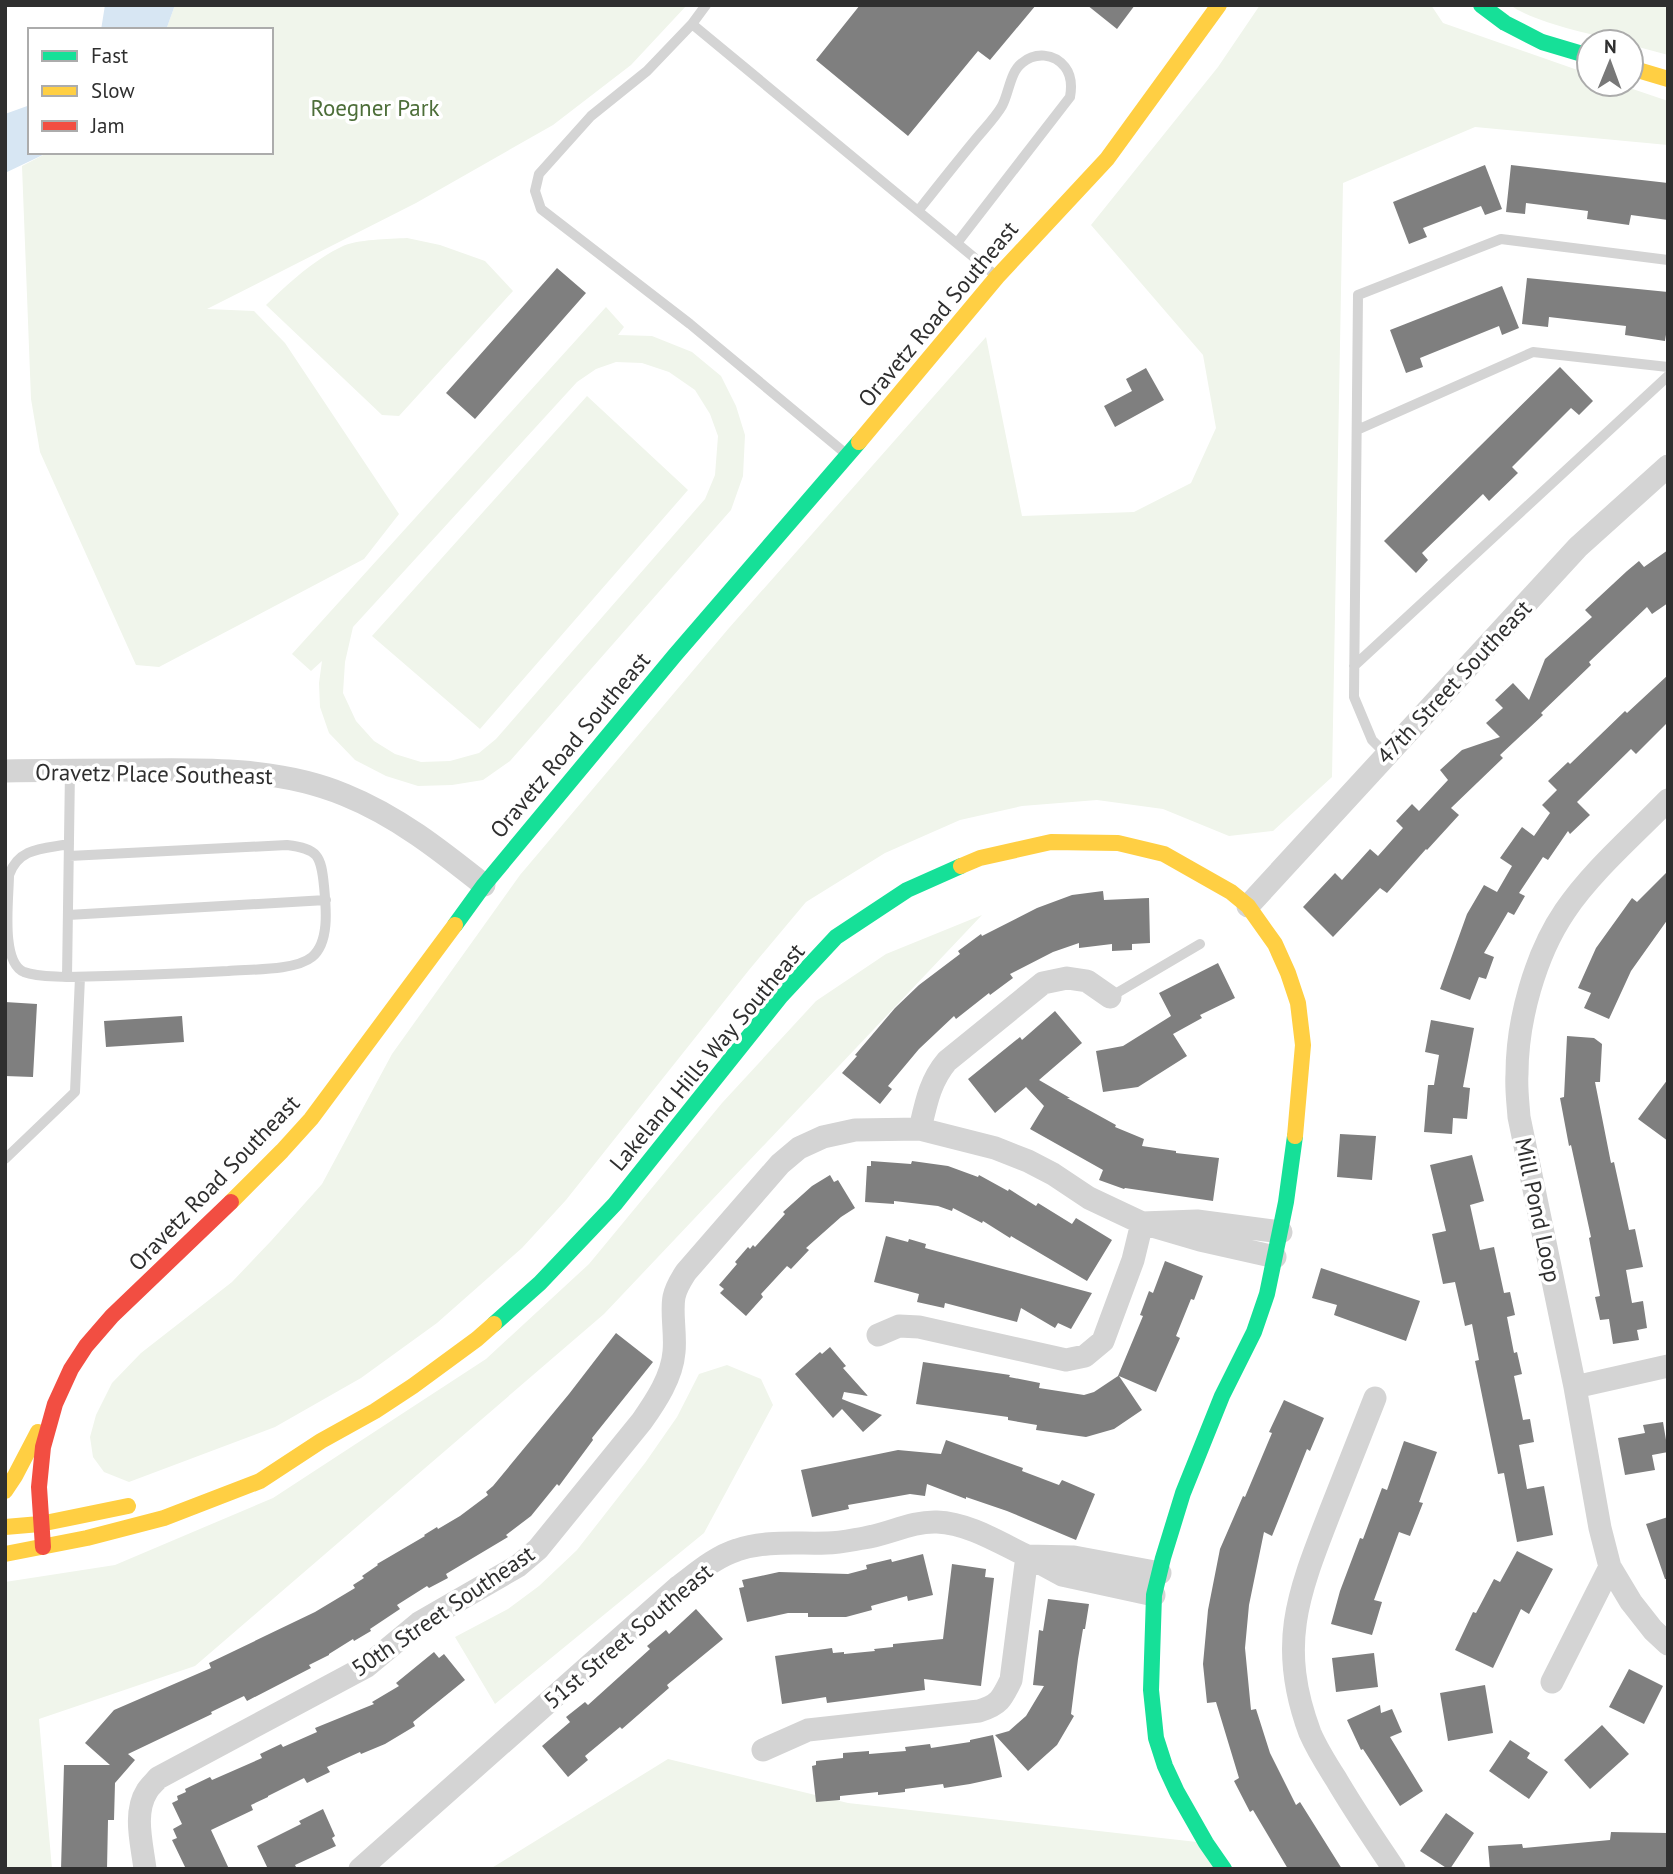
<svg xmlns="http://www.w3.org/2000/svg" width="1673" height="1874" font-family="'PT Sans',sans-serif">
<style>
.green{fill:#f0f5eb;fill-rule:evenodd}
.water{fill:#d7e6f3}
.building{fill:#7f7f7f}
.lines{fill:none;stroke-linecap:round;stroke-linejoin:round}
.lane{stroke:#d4d4d4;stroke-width:10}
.street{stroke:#d4d4d4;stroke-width:23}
.fast{stroke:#16e098;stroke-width:16}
.slow{stroke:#ffcf43;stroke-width:16}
.jam{stroke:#f24e42;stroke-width:16}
.labels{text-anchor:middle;stroke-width:7;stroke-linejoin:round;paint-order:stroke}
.park-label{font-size:23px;fill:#4d6e39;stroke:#fff}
.street-label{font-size:23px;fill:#2f2f2f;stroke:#fff}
</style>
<rect width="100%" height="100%" fill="#fff"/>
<path class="green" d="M 175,5 L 687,5 L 631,65 L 553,125 L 416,203 L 207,309 L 254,311 L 285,343 L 399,514 L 364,559 L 159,667 L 136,665 L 40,452 L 31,399 L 22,166 L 49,152 L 271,152 L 271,30 L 166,30 Z
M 1260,5 L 1431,5 L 1443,23 L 1589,74 L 1589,84 L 1618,84 L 1668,101 L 1668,145 L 1475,127 L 1343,183 L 1332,777 L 1273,831 L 1229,836 L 1163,809 L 1097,800 L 1022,806 L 960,820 L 885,853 L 806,902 L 749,970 L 566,1200 L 522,1248 L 437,1323 L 361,1378 L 275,1427 L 129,1482 L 104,1472 L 93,1457 L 90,1437 L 96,1415 L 112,1383 L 141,1353 L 232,1282 L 271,1241 L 322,1184 L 392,1054 L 520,875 L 729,628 L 986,337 L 1022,516 L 1134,512 L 1191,483 L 1216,428 L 1203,355 L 1091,225 L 1218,67 Z
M 1510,5 L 1668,5 L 1668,55 L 1631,45 L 1631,42 L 1622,42 C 1591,34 1535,23 1510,5 Z
M 407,238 L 440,245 L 485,261 L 513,291 L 399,416 L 382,415 L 266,305 C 289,283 312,261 341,247 C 357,239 389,239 407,238 Z
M 606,307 L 624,327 L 618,335 L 652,336 L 692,352 L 721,376 L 736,406 L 745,435 L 743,476 L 731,510 L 510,761 L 483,780 L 452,785 L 418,786 L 386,776 L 355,760 L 329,733 L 320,707 L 319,683 L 322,661 L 311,671 L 292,654 ZM 616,362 L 642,363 L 669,372 L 695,390 L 710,414 L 718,436 L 715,475 L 705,499 L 496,739 L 479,753 L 450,761 L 421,762 L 395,754 L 374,741 L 356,721 L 343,693 L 345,662 L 353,627 L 577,382 L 596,369 Z
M 587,396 L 688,490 L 480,729 L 372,636 Z
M 982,915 L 604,1314 L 195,1666 L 39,1719 L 52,1869 L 5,1869 L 5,1582 L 115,1565 L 273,1498 L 486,1359 L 589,1264 L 722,1103 L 816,1001 L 886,954 Z
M 727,1365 L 761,1379 L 773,1405 L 704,1533 L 495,1704 L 455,1637 L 508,1609 L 539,1586 L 577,1550 L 645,1463 L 677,1417 L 699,1374 Z
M 668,1759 L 848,1803 L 1206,1843 L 1224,1869 L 490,1869 Z"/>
<path class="water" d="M 105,5 L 175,5 L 166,30 L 101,30 Z
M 30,105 L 30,152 L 49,152 L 5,173 L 5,114 Z"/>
<path class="building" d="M 860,5 L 1036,5 L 990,60 L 978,51 L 908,136 L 816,60 Z
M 1087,5 L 1135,5 L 1117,29 Z
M 1485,165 L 1502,209 L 1485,215 L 1481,206 L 1423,228 L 1427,237 L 1409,244 L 1393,202 Z
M 1511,165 L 1668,183 L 1668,220 L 1631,215 L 1629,225 L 1587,219 L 1588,211 L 1526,203 L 1525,214 L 1506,212 Z
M 557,268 L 586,293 L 475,419 L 446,393 Z
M 1527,278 L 1668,292 L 1668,322 L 1665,341 L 1625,335 L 1626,326 L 1549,317 L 1548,327 L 1522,324 Z
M 1502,286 L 1519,328 L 1502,335 L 1499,326 L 1420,358 L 1423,367 L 1406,373 L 1390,330 Z
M 1560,367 L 1593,401 L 1579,415 L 1571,408 L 1512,467 L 1518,473 L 1489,501 L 1483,494 L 1422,553 L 1428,560 L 1416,573 L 1384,541 Z
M 1146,368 L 1164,400 L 1115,427 L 1104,406 L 1132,391 L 1126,379 Z
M 1668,550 L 1668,603 L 1652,614 L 1647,607 L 1589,662 L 1591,665 L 1541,713 L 1543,715 L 1500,755 L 1503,758 L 1451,808 L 1459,815 L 1427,850 L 1426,849 L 1387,893 L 1380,888 L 1333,937 L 1303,907 L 1335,873 L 1342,880 L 1370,849 L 1378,856 L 1403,828 L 1396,821 L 1412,804 L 1419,811 L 1448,780 L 1440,770 L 1462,750 L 1500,737 L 1486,723 L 1503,708 L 1495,700 L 1513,683 L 1529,700 L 1545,659 L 1592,617 L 1585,610 L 1627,571 L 1639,561 L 1644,567 Z
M 1668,675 L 1668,722 L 1636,754 L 1631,749 L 1577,802 L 1590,815 L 1570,834 L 1568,831 L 1548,860 L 1543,857 L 1519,893 L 1525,896 L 1514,915 L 1508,912 L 1484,953 L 1494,957 L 1486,979 L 1479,977 L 1470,1000 L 1440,989 L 1467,914 L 1484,885 L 1497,892 L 1512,866 L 1500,858 L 1522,827 L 1534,836 L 1550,813 L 1542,805 L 1557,790 L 1548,781 L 1568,762 L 1570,764 L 1625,711 L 1627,713 Z
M 1668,871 L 1668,919 L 1631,971 L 1609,1019 L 1584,1008 L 1591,993 L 1578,988 L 1596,948 L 1632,898 L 1637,902 Z
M 1103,891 L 1104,900 L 1149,898 L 1150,943 L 1132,944 L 1132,950 L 1112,951 L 1112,944 L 1079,948 L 1079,943 L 1053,952 L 1010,974 L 1013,978 L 990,995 L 989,993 L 956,1019 L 954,1016 L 919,1049 L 888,1086 L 892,1089 L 880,1104 L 842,1073 L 857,1056 L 855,1055 L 895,1008 L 919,985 L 960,954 L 958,951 L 981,934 L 982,936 L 1037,908 L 1072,895 Z
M 1218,963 L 1235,998 L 1200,1015 L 1202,1018 L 1173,1034 L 1187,1056 L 1138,1087 L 1103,1092 L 1096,1051 L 1123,1046 L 1171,1016 L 1159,993 Z
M 5,1002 L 37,1004 L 33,1077 L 5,1076 Z
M 1055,1011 L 1082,1043 L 1039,1080 L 1070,1098 L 1067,1098 L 1116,1125 L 1115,1127 L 1144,1139 L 1142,1146 L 1176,1151 L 1176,1153 L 1219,1158 L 1213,1201 L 1125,1188 L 1124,1189 L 1099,1180 L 1103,1170 L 1030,1129 L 1044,1106 L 1026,1087 L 995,1113 L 968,1079 L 1020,1037 L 1022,1040 Z
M 182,1016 L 184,1042 L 106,1047 L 104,1021 Z
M 1431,1020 L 1474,1028 L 1463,1087 L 1470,1088 L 1467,1119 L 1453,1118 L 1452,1134 L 1424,1132 L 1428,1085 L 1434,1085 L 1439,1055 L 1425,1052 Z
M 1567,1036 L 1594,1038 L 1602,1044 L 1600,1082 L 1595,1082 L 1611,1163 L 1614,1162 L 1629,1230 L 1635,1229 L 1643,1267 L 1626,1270 L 1632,1303 L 1643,1301 L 1647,1328 L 1637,1330 L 1639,1340 L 1613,1344 L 1609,1319 L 1600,1320 L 1595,1297 L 1600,1296 L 1589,1238 L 1591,1237 L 1571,1145 L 1569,1146 L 1560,1098 L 1564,1097 Z
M 1668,1079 L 1668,1141 L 1638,1119 Z
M 1340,1134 L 1376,1136 L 1372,1180 L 1337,1177 Z
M 1472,1155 L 1484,1201 L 1470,1205 L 1480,1250 L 1494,1247 L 1504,1293 L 1510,1292 L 1515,1315 L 1507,1317 L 1514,1353 L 1517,1352 L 1522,1374 L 1514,1376 L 1523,1420 L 1530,1419 L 1534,1442 L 1519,1445 L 1527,1489 L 1544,1486 L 1553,1535 L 1517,1542 L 1504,1473 L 1498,1474 L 1475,1361 L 1479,1360 L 1472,1324 L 1465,1326 L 1455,1282 L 1443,1284 L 1432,1234 L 1446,1231 L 1430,1165 Z
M 871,1161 L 911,1164 L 912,1161 L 948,1166 L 978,1177 L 979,1175 L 1008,1191 L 1009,1189 L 1036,1206 L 1038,1203 L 1072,1224 L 1076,1218 L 1112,1240 L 1087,1281 L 1011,1236 L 1010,1238 L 983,1221 L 982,1223 L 953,1208 L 952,1211 L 938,1206 L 894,1201 L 894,1204 L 865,1202 L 867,1166 L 871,1166 Z
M 830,1175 L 834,1182 L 838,1180 L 855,1208 L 841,1217 L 806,1248 L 809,1250 L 791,1269 L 787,1266 L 761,1294 L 763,1297 L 746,1316 L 720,1293 L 724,1289 L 719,1285 L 737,1264 L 735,1262 L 748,1247 L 750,1249 L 753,1245 L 755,1247 L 785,1214 L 783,1212 L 812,1186 Z
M 886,1236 L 908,1242 L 909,1239 L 926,1244 L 925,1248 L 1092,1293 L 1071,1329 L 1058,1323 L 1055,1328 L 1021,1308 L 1017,1322 L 945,1303 L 944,1308 L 917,1302 L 919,1294 L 874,1282 Z
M 1165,1261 L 1203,1276 L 1194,1300 L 1191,1299 L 1176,1336 L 1180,1338 L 1156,1392 L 1119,1376 L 1142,1410 L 1114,1429 L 1086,1437 L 1036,1430 L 1037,1425 L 1008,1420 L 1008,1417 L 916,1404 L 923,1362 L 1010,1375 L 1009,1377 L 1040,1383 L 1039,1388 L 1084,1395 L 1094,1392 L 1118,1376 L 1143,1316 L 1140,1315 L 1149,1291 L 1153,1293 Z
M 1321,1268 L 1420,1301 L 1406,1341 L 1334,1315 L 1337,1305 L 1312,1298 Z
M 616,1333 L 653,1362 L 592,1438 L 593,1440 L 559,1486 L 557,1484 L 531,1516 L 506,1535 L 508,1537 L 446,1574 L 448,1578 L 429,1588 L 427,1586 L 397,1605 L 400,1609 L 370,1629 L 371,1631 L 354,1641 L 353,1639 L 329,1654 L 329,1655 L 309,1665 L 311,1668 L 247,1701 L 244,1696 L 211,1712 L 212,1714 L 128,1754 L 135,1760 L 115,1783 L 114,1820 L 108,1820 L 107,1869 L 61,1869 L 64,1765 L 110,1765 L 85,1743 L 114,1710 L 211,1668 L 209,1663 L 315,1612 L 355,1588 L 353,1585 L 364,1578 L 362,1576 L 378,1565 L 377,1564 L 425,1536 L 424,1535 L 437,1527 L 438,1529 L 460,1516 L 488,1495 L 486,1492 L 493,1486 L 569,1394 Z
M 830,1347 L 846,1366 L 843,1368 L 868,1396 L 844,1392 L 842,1399 L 882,1415 L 863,1432 L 842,1409 L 833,1418 L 795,1374 L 820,1352 L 822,1354 Z
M 1284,1400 L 1324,1418 L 1310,1451 L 1307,1449 L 1272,1536 L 1264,1532 L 1249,1605 L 1245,1648 L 1251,1710 L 1256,1709 L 1270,1753 L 1296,1805 L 1300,1802 L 1342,1869 L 1288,1869 L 1253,1810 L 1250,1812 L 1234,1781 L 1239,1778 L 1216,1702 L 1207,1703 L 1203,1664 L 1208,1610 L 1220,1549 L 1243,1496 L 1245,1497 L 1272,1433 L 1269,1432 Z
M 1663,1422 L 1668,1452 L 1652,1455 L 1655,1470 L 1625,1475 L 1618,1438 L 1645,1433 L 1643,1425 Z
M 946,1440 L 1023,1468 L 1022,1471 L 1059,1485 L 1062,1480 L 1095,1494 L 1076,1540 L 1007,1511 L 966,1497 L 966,1499 L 927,1484 L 925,1496 L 910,1494 L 848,1505 L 849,1509 L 812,1517 L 801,1470 L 898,1450 L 941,1454 Z
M 1404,1441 L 1437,1452 L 1419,1502 L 1423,1503 L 1410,1536 L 1399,1532 L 1374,1600 L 1382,1602 L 1372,1635 L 1331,1624 L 1340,1591 L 1360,1538 L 1363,1539 L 1382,1488 L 1387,1490 Z
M 1668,1517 L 1668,1579 L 1665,1579 L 1646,1524 Z
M 1517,1551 L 1553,1569 L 1529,1614 L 1521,1609 L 1493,1668 L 1455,1650 L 1473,1612 L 1476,1613 L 1494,1579 L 1500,1582 Z
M 923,1554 L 933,1595 L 908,1601 L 907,1596 L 871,1606 L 872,1610 L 846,1617 L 808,1617 L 808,1613 L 788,1613 L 747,1622 L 739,1588 L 744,1587 L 742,1580 L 779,1572 L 848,1574 L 867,1569 L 866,1565 L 891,1559 L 892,1562 Z
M 952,1564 L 986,1569 L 985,1577 L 994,1578 L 981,1686 L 924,1679 L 925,1690 L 827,1703 L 826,1697 L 782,1704 L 775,1656 L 832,1648 L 833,1653 L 844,1652 L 844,1654 L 875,1651 L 874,1649 L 893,1647 L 893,1644 L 943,1639 Z
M 1048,1599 L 1089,1604 L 1085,1629 L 1083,1629 L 1078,1659 L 1071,1714 L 1074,1716 L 1057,1745 L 1028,1771 L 995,1735 L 1009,1731 L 1026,1716 L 1044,1686 L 1033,1685 L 1039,1630 L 1043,1631 Z
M 696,1609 L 723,1639 L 667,1685 L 669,1688 L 622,1729 L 620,1727 L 585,1756 L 588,1760 L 568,1777 L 542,1746 L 570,1722 L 566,1717 L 585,1702 L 588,1705 L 650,1649 L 647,1646 L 666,1630 L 669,1634 Z
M 434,1652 L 439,1658 L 444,1654 L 465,1680 L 413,1722 L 415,1726 L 385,1744 L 361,1754 L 360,1752 L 327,1767 L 330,1772 L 307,1783 L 304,1778 L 268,1796 L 268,1797 L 251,1805 L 253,1810 L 211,1830 L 229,1869 L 186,1869 L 172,1840 L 177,1838 L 173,1829 L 182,1824 L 172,1803 L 178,1800 L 177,1796 L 186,1792 L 185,1789 L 210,1777 L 212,1780 L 262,1758 L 260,1754 L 281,1744 L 283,1747 L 317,1732 L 315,1728 L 374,1704 L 372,1702 L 399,1686 L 396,1683 Z
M 1374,1653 L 1378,1687 L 1336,1692 L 1332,1658 Z
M 1629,1669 L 1663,1686 L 1644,1724 L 1609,1707 Z
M 1485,1685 L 1493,1733 L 1448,1741 L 1440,1693 Z
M 1380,1705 L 1381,1713 L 1392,1709 L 1402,1732 L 1390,1737 L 1423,1791 L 1400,1806 L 1363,1749 L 1361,1750 L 1347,1720 Z
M 1602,1725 L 1629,1754 L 1590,1789 L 1564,1760 Z
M 993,1735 L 1002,1777 L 970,1784 L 944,1788 L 943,1784 L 905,1789 L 905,1792 L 878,1795 L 878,1792 L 840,1796 L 840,1800 L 816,1802 L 812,1766 L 816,1765 L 816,1761 L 843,1758 L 843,1753 L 869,1751 L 869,1754 L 906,1751 L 905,1747 L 930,1744 L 931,1748 L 970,1742 L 970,1740 Z
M 1510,1740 L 1530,1753 L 1527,1758 L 1548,1772 L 1529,1799 L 1489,1771 Z
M 323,1809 L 335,1836 L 332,1838 L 336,1846 L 295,1865 L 297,1869 L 268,1869 L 257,1846 L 301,1824 L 299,1821 Z
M 1446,1813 L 1474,1833 L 1450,1869 L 1448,1869 L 1420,1851 Z
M 1611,1832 L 1668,1833 L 1668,1869 L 1490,1869 L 1488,1846 L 1522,1844 L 1523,1848 L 1610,1840 Z"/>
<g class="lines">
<path class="lane" d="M 706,5 L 692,24 L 647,71 L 591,116 L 539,174 L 535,191 L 541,209 L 690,324 L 845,453
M 692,24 L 994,274
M 918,211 C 937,187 956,163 975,140 C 984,129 995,118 1002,106 C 1009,93 1010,72 1022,63 C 1035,52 1054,53 1065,67 C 1072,76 1072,86 1070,97 L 957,243
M 1357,430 L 1533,352 L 1668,367
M 1354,666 L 1668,376
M 1387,755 L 1372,740 L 1354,697 L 1358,295 L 1501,239 L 1668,260
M 69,856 L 287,845 C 318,849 321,855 324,886 C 326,907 330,942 312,957 C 295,971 249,969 228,971 C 174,974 121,976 67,977 L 70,770
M 68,915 L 326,900
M 67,977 C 53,976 37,977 24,972 C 0,962 9,898 9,875 C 19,847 44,849 69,844
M 1110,997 L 1200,944
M 5,1159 L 75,1092 L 80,977"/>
<path class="street" d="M 5,771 C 50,770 95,770 139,770 C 208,769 280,768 345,795 C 397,816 440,850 484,885
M 1668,800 C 1634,835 1592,871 1565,911 C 1535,955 1517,1021 1517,1074 C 1516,1088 1518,1103 1519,1117 L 1575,1387 L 1600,1528 L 1610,1567 L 1631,1602 L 1653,1630 L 1668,1644
M 1248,906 L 1578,547 L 1668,466
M 920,1129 C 926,1103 930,1081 947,1061 L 1043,983 L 1067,978 L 1087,981 L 1110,997
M 1275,1257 L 1200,1240 L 1142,1223 L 1197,1221 L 1281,1232
M 1575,1387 L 1668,1366
M 1375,1398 C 1360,1436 1345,1474 1330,1512 C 1298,1594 1277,1645 1310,1733 C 1317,1749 1327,1765 1336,1779 C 1354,1810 1374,1839 1394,1869
M 1154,1595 L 1062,1575 L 1027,1556 L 1074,1557 L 1160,1573
M 1552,1682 L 1610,1567
M 145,1869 C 142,1844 133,1813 147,1791 C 150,1786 155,1782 158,1778 L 367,1666 L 419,1623 L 518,1566 L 538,1549 L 642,1421 C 656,1401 672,1377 674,1352 C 676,1334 671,1313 674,1297 C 676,1287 681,1280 686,1272 L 780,1164 L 799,1148 L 823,1137 L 855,1130 L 920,1129 L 995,1148 L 1028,1161 L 1053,1174 L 1089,1198 L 1142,1223 L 1133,1260 L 1103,1341 L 1085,1356 L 1066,1360 L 919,1327 L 899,1326 L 878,1335
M 360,1869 L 678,1587 C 697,1573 715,1557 737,1550 C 766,1540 797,1544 827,1543 C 840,1543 852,1540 864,1538 C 889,1534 912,1521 937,1522 C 968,1523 1000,1543 1027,1556 L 1011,1680 C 1002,1699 999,1705 979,1711 L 808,1730 L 763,1750"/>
<path class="fast" d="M 1481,5 L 1505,23 L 1542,42 L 1589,56
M 455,925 L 484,885 L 675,655 L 859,442
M 494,1324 L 540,1283 L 615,1204 L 781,996 L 836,937 L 907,890 L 961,866
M 1224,1869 L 1206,1843 L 1177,1792 L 1165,1766 L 1156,1738 L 1151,1690 L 1154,1595 L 1163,1558 L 1183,1493 L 1222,1396 L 1254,1332 L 1267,1294 L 1286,1202 L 1295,1136"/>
<path class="slow" d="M 1631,68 L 1668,79
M 859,442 L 997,277 L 1107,159 L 1219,5
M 961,866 L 980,858 L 1051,842 L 1118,843 L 1164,854 L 1231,892 L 1248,906 L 1275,944 L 1288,973 L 1298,1003 L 1303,1045 L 1295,1136
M 231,1202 L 282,1151 L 311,1119 L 455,925
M 5,1491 L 15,1476 L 38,1432
M 5,1527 L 40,1524 L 128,1506
M 5,1554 L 87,1538 L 164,1518 L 260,1481 L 321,1441 L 375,1411 L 413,1386 L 477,1339 L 494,1324"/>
<path class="jam" d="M 43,1547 L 39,1487 L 43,1447 L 55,1404 L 71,1369 L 86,1346 L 112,1316 L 231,1202"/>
</g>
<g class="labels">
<g class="park-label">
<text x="375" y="116">Roegner Park</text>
</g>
<g class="street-label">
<text transform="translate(938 314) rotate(-50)" y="8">Oravetz Road Southeast</text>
<text transform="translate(1454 682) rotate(-47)" y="8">47th Street Southeast</text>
<text transform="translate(570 745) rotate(-50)" y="8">Oravetz Road Southeast</text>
<text transform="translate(154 774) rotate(1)" y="8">Oravetz Place Southeast</text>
<text transform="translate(707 1057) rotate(-50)" y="8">Lakeland Hills Way Southeast</text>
<text transform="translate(214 1183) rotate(-46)" y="8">Oravetz Road Southeast</text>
<text transform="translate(1538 1210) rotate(78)" y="8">Mill Pond Loop</text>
<text transform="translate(443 1611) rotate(-34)" y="8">50th Street Southeast</text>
<text transform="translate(628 1636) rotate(-40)" y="8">51st Street Southeast</text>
</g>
</g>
<rect width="1673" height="1874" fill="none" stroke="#2f2f2f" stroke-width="14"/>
<rect x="28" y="28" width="245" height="126" fill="#ffffff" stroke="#acacac" stroke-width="2"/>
<rect x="42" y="51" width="35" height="10" fill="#16e098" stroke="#acacac" stroke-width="2"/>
<text x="91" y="63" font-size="21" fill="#2f2f2f">Fast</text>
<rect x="42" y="86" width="35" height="10" fill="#ffcf43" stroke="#acacac" stroke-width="2"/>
<text x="91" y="98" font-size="21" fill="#2f2f2f">Slow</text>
<rect x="42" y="121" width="35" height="10" fill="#f24e42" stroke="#acacac" stroke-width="2"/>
<text x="91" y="133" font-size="21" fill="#2f2f2f">Jam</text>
<g transform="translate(1610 63) rotate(1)"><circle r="33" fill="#ffffff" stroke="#acacac" stroke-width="2"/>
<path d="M0-5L12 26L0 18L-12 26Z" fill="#787878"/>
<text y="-10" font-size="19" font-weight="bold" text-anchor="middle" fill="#2f2f2f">N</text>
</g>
</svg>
